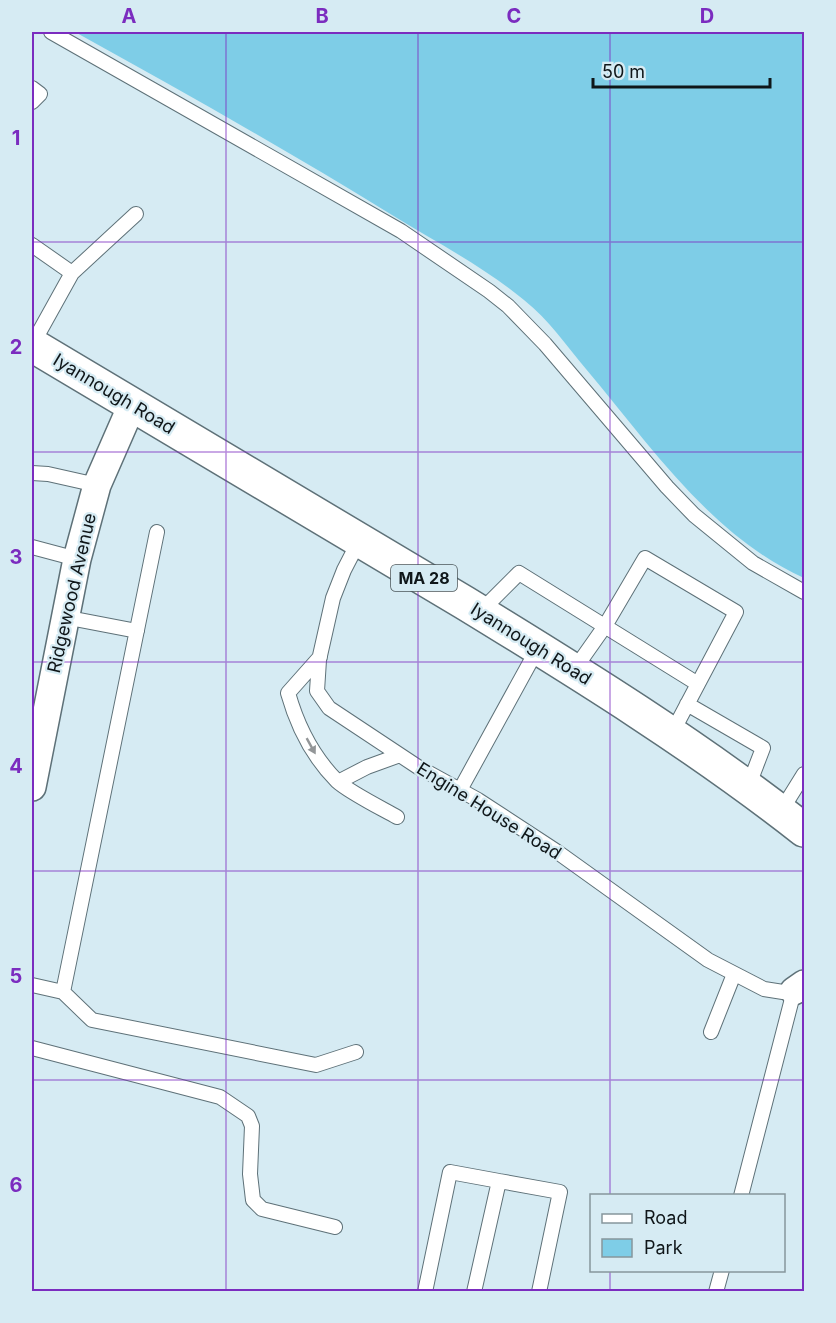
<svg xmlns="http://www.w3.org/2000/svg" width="836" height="1323" font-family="Inter,sans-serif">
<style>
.green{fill:#7ecde7}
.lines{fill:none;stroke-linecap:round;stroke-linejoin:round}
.service-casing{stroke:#5e7178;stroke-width:16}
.minor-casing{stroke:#5e7178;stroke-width:30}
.primary-casing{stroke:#5e7178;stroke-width:36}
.service{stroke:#fff;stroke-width:14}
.minor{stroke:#fff;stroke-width:27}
.primary{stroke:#fff;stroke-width:33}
.oneway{fill:#939698}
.grid{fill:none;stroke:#7b2cbf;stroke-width:1.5;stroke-opacity:0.55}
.labels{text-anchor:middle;stroke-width:4.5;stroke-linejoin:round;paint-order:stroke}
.shield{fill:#d6ebf3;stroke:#4b565a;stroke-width:1.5}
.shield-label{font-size:16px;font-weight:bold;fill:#0f1619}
.street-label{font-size:18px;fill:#0f1619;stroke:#d6ebf3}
.neatline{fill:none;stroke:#7b2cbf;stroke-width:2}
.grid-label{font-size:20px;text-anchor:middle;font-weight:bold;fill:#7b2cbf}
</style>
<rect width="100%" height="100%" fill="#d6ebf3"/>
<path class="green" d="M 75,32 L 804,32 L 804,578 C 711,536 650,445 586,369 C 566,345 549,320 524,300 C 484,267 436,242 392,215 C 288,151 182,91 75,32 Z"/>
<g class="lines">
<g class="service-casing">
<path id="service" d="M 51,32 L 401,231 L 489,291 L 508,306 L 545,344 L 667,487 L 694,515 L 753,563 L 804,592
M 32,88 L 40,94 L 32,102
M 32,245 L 72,273
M 32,345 L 72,273 L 136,214
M 32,473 L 48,474 L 97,485
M 360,539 L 344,570 L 333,598 L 319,660 L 317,691 L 329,708 L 418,767 L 478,800 L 556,851 L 708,960 L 764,989 L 783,992 L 794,991 L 741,1196
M 32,547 L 77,559
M 480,612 L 519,573 L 698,684
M 64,617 L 137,631
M 320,657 L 288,693 C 297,725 313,757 337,781 C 349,792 381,808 397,817
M 574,670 L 605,626 L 645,558 L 736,612 L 672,733
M 687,704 L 763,748 L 748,787
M 338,782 L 367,767 L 400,755
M 460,790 L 538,648
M 781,811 L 804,774
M 32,985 L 63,992 L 92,1020 L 316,1065 L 356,1052
M 63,992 L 157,532
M 711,1032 L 734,974
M 32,1048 L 220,1097 L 248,1116 L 252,1126 L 250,1174 L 253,1200 L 262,1209 L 335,1227
M 499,1181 L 560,1192 L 539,1292
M 425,1292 L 450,1172 L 499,1181 L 474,1292
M 716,1292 L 722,1270"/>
</g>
<g class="minor-casing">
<path id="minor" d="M 32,787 L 77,559 L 97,485 L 132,405
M 794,991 L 804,984"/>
</g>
<g class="primary-casing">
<path id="primary" d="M 32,345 C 176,431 321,516 465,603 C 581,674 697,746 804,830"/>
</g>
<use href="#service" class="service"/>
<use href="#minor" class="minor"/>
<use href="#primary" class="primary"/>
</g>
<defs><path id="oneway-solid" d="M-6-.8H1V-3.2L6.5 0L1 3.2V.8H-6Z" transform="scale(1.5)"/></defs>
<use class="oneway" href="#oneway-solid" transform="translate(311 746) rotate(61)"/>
<path class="grid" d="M 226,32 L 226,1292M 418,32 L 418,1292M 610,32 L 610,1196M 32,242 L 804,242M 32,452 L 804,452M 32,662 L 804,662M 32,871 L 804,871M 32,1080 L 804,1080M 610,1270 L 610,1292"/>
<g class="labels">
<rect class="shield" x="391" y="565" width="66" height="26" rx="4.5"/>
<g class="shield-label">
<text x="424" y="584">MA 28</text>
</g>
<g class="street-label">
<text transform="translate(114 394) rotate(31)" y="6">Iyannough Road</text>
<text transform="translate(72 593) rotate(-77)" y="6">Ridgewood Avenue</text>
<text transform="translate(531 644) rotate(32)" y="6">Iyannough Road</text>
<text transform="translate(489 811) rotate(32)" y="6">Engine House Road</text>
</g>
</g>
<rect width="836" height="1323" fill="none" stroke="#d6ebf3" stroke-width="66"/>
<rect x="590" y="1194" width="195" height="78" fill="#d6ebf3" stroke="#86969c" stroke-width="1.5"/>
<rect x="602" y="1214" width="30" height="9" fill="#ffffff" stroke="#86969c" stroke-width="1.5"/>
<text x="644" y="1224" font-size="18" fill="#0f1619">Road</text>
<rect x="602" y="1239" width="30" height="18" fill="#7ecde7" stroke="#86969c" stroke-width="1.5"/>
<text x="644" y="1254" font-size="18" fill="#0f1619">Park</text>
<path d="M593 78v9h177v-9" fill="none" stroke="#0f1619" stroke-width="3"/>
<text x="602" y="78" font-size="18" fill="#0f1619" stroke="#d6ebf3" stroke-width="4.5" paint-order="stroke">50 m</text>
<rect x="33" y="33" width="770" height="1257" class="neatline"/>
<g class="grid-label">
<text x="129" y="23">A</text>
<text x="322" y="23">B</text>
<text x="514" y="23">C</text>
<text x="707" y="23">D</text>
<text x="16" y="145">1</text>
<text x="16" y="354">2</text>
<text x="16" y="564">3</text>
<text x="16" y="773">4</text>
<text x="16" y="983">5</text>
<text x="16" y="1192">6</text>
</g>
</svg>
